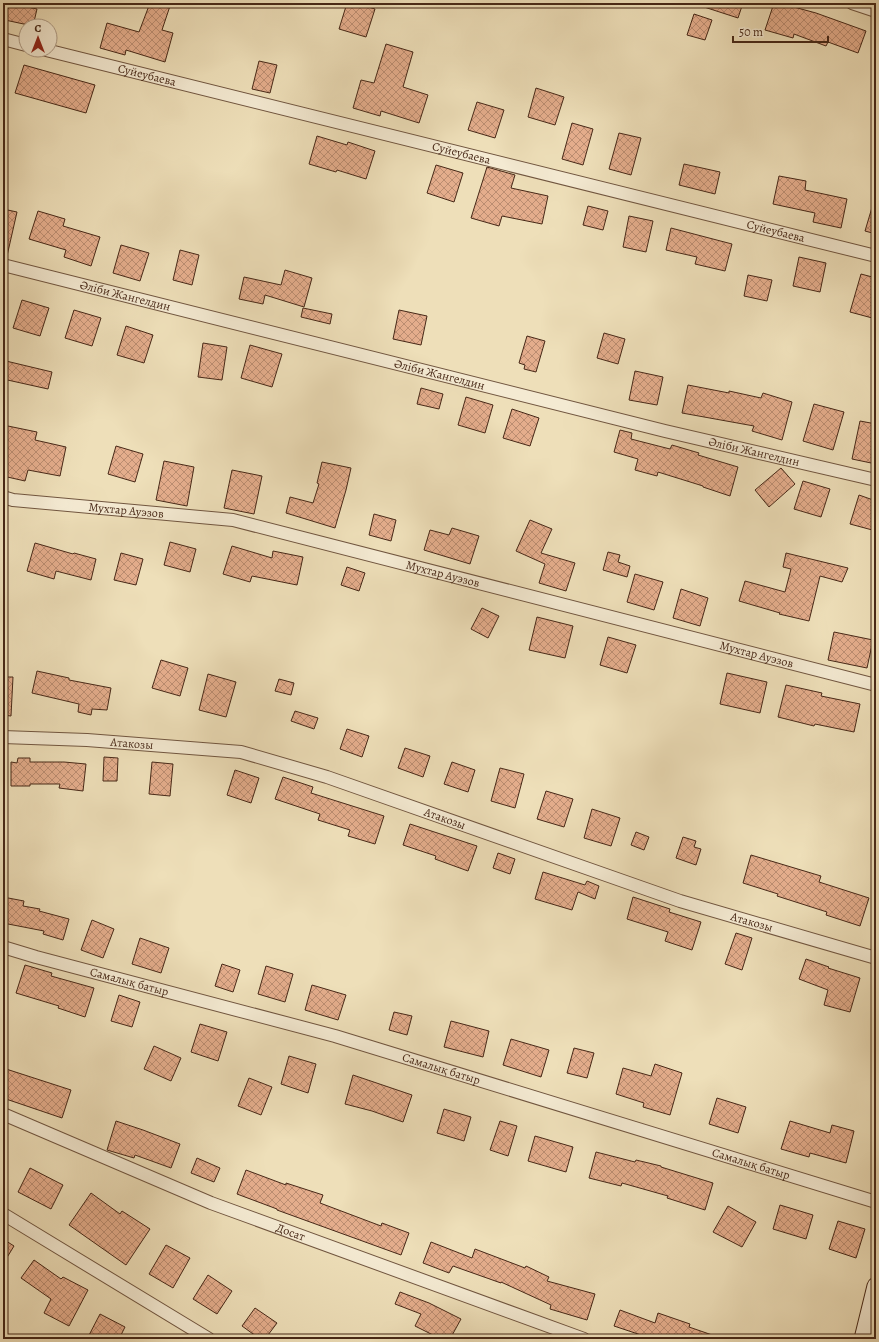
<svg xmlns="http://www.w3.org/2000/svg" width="879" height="1342" font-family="Alegreya,serif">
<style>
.building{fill:url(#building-cross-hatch);stroke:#472817}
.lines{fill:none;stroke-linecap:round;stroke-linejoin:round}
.street-casing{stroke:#715640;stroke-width:14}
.secondary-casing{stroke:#472817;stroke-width:19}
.street{stroke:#f4ead2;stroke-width:12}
.secondary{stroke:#f4ead2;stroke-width:17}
.labels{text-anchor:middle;stroke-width:3.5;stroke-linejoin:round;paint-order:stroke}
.street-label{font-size:12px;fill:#472817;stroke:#f4ead2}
</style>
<defs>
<pattern id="building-cross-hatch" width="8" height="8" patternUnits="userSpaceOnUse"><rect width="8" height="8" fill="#e4ad8c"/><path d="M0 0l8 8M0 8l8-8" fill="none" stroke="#bb8d71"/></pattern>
</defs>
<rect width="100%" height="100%" fill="#eedfb9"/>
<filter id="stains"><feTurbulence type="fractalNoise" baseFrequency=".005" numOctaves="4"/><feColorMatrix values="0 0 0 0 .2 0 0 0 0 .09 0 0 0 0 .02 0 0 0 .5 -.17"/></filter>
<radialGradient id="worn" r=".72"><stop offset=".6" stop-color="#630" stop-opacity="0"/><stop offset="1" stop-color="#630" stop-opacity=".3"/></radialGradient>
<path class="building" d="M 9,3 L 37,9 L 33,26 L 5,20 Z
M 150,3 L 171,3 L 162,30 L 173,33 L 165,62 L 126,50 L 125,55 L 100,48 L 107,23 L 139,32 Z
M 347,3 L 355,3 L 375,9 L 366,37 L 339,29 Z
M 698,3 L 743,3 L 738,18 L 698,5 Z
M 774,3 L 779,3 L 816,13 L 866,31 L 858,53 L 828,42 L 826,46 L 794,34 L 793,38 L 765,30 Z
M 694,14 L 712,20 L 705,40 L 687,35 Z
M 386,44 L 413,52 L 403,87 L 428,95 L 419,123 L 381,111 L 380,116 L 353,108 L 361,80 L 374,83 Z
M 259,61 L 277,65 L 270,93 L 252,89 Z
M 24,65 L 95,85 L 86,113 L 15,93 Z
M 536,88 L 564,97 L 555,125 L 528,117 Z
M 477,102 L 504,110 L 495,138 L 468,130 Z
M 572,123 L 593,129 L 583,165 L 562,159 Z
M 619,133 L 641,138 L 631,175 L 609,169 Z
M 317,136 L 347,145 L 348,142 L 375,151 L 366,179 L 337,170 L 336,172 L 309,164 Z
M 684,164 L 720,172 L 715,194 L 679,185 Z
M 436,165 L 463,173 L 454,202 L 427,193 Z
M 487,167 L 515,175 L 511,188 L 548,196 L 542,224 L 502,216 L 499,226 L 471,218 Z
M 779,176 L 806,181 L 805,190 L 847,199 L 841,228 L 813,222 L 815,213 L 773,204 Z
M 873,204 L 876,205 L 876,234 L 865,231 Z
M 588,206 L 608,211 L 603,230 L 583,225 Z
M 3,209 L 17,212 L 7,256 L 3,255 Z
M 38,211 L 65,219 L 63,226 L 100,237 L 91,266 L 64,257 L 66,250 L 29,239 Z
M 629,216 L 653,221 L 646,252 L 623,247 Z
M 671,228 L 732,244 L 725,271 L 695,264 L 697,257 L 666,250 Z
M 121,245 L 149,253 L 140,281 L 113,273 Z
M 180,250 L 199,255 L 192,285 L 173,280 Z
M 799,257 L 826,263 L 820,292 L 793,286 Z
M 285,270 L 312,278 L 304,307 L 265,295 L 263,304 L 239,299 L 244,277 L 281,285 Z
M 861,274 L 876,278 L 876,319 L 850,312 Z
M 748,275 L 772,280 L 767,301 L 744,296 Z
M 22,300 L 49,308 L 40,336 L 13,328 Z
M 303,308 L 332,314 L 330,324 L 301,317 Z
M 74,310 L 101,318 L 92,346 L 65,338 Z
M 399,310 L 427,316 L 421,345 L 393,339 Z
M 126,326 L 153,335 L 144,363 L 117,355 Z
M 604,333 L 625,339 L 618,364 L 597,358 Z
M 527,336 L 545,341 L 536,372 L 524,369 L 525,365 L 519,363 Z
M 203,343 L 227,347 L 222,380 L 198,377 Z
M 250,345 L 282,354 L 272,387 L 241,378 Z
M 6,361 L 52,372 L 48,389 L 3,379 Z
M 635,371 L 663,377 L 657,405 L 629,400 Z
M 688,385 L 729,393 L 729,391 L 761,398 L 763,393 L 792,402 L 782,440 L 752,431 L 754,426 L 682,413 Z
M 421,388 L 443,394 L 439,409 L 417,404 Z
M 466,397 L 493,405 L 485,433 L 458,425 Z
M 814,404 L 844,412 L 833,450 L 803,441 Z
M 512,409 L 539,418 L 530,446 L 503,438 Z
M 860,421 L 876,424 L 876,464 L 852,459 Z
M 3,425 L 37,432 L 35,440 L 66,447 L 60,476 L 28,470 L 25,481 L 3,476 Z
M 620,430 L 632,433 L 631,439 L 670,449 L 672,445 L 699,453 L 698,455 L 738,467 L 730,496 L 703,487 L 703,486 L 658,472 L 657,476 L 635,470 L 638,459 L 614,452 Z
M 116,446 L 143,454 L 135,482 L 108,474 Z
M 164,461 L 194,467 L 187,506 L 156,500 Z
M 322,462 L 351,468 L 346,490 L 335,528 L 286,513 L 290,497 L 313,503 L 319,484 L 317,483 Z
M 781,468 L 795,484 L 769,507 L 755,490 Z
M 232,470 L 262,476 L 254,514 L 224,508 Z
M 803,481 L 830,489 L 821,517 L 794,509 Z
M 859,495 L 876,501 L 876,531 L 850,524 Z
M 374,514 L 396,520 L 391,541 L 369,535 Z
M 530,520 L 552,529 L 541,553 L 575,563 L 566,591 L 539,583 L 545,564 L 516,551 Z
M 452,528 L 479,536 L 470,564 L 424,550 L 430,530 L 449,535 Z
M 170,542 L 196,549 L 190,572 L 164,565 Z
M 35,543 L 73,554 L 74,553 L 96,559 L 91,580 L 56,571 L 54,579 L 27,571 Z
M 232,546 L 272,558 L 273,551 L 303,557 L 297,585 L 252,576 L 250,582 L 223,574 Z
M 608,552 L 620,555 L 618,562 L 630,566 L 627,577 L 603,570 Z
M 121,553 L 143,559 L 136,585 L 114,580 Z
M 786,553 L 848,568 L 842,582 L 820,576 L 809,621 L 779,614 L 780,613 L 739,601 L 745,581 L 785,592 L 791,569 L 783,567 Z
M 347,567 L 365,573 L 359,591 L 341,585 Z
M 635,574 L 663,582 L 654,610 L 627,602 Z
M 681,589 L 708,598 L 700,626 L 673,618 Z
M 482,608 L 499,616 L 488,638 L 471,629 Z
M 537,617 L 573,626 L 565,658 L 529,650 Z
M 834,632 L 873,640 L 867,668 L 828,660 Z
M 608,637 L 636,645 L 627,673 L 600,665 Z
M 161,660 L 188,668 L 180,696 L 152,688 Z
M 37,671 L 69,678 L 69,680 L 111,688 L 107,710 L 92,709 L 91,715 L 78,712 L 79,704 L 32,693 Z
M 727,673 L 767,682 L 760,713 L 720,704 Z
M 208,674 L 236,682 L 226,717 L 199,710 Z
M 3,677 L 13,677 L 11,716 L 3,715 Z
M 279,679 L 294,683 L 291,695 L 275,691 Z
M 786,685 L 822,693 L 821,696 L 860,704 L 854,732 L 815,724 L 814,726 L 778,717 Z
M 295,711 L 318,718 L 314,729 L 291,721 Z
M 347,729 L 369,736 L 362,757 L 340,749 Z
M 405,748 L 430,756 L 423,777 L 398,768 Z
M 104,757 L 118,758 L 117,781 L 103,781 Z
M 18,758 L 30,758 L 30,762 L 64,762 L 86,764 L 83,791 L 59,788 L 60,784 L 30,784 L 30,786 L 11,786 L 11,762 L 17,763 Z
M 152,762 L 173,764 L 170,796 L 149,794 Z
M 452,762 L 475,770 L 468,792 L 444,784 Z
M 500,768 L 524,774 L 515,808 L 491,801 Z
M 235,770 L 259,778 L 251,803 L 227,795 Z
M 283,777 L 313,787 L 311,793 L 384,816 L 375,844 L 348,836 L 350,830 L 318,820 L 320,814 L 275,799 Z
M 546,791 L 573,799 L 564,827 L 537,819 Z
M 592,809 L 620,818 L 611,846 L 584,838 Z
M 410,824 L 477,846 L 468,871 L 435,859 L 436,856 L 403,845 Z
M 636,832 L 649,837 L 644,850 L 631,845 Z
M 683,837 L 696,841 L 694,847 L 701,849 L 696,865 L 676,858 Z
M 498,853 L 515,859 L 510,874 L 493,868 Z
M 751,855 L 821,876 L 819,882 L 869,898 L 860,926 L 826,915 L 827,912 L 777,896 L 778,894 L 743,883 Z
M 543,872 L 585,885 L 587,881 L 599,886 L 595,899 L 578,892 L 572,910 L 535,899 Z
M 3,897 L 24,901 L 23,906 L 40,909 L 39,911 L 69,919 L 63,940 L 43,934 L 44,931 L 3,923 Z
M 633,897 L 670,909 L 669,912 L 701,922 L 692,950 L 665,941 L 668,932 L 627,919 Z
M 92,920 L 114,929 L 103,958 L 81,950 Z
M 736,933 L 752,938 L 742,970 L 725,964 Z
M 140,938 L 169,948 L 161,973 L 132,964 Z
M 806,959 L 829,967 L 828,968 L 860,978 L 850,1012 L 824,1005 L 828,990 L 799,979 Z
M 222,964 L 240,970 L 233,992 L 215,986 Z
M 25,965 L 52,973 L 51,976 L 94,988 L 85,1017 L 58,1008 L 59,1006 L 16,993 Z
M 266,966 L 293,974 L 285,1002 L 258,994 Z
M 312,985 L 346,995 L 338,1020 L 305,1010 Z
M 119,995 L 140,1002 L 132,1027 L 111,1021 Z
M 394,1012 L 412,1016 L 407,1035 L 389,1030 Z
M 451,1021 L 489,1031 L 483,1057 L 444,1047 Z
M 200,1024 L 227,1032 L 218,1061 L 191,1052 Z
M 511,1039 L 549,1050 L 541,1077 L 503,1065 Z
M 154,1046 L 181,1058 L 171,1081 L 144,1069 Z
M 574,1048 L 594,1053 L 587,1078 L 567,1073 Z
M 289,1056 L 316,1064 L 308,1093 L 281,1084 Z
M 655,1064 L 682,1073 L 670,1115 L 643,1107 L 644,1103 L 616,1094 L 623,1068 L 651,1076 Z
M 3,1068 L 71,1090 L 62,1118 L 3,1098 Z
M 353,1075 L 412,1095 L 403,1122 L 372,1111 L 345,1104 Z
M 249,1078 L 272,1087 L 261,1115 L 238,1106 Z
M 717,1098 L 746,1107 L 738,1133 L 709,1124 Z
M 444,1109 L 471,1117 L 464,1141 L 437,1133 Z
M 116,1121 L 143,1130 L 180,1144 L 171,1168 L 135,1155 L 134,1158 L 107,1150 Z
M 500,1121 L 517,1126 L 508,1156 L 490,1150 Z
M 790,1121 L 830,1133 L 832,1125 L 854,1131 L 846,1163 L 810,1153 L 809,1157 L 781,1149 Z
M 535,1136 L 573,1147 L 566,1172 L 528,1161 Z
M 596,1152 L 635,1162 L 636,1160 L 661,1166 L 661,1167 L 713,1183 L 705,1210 L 667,1198 L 668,1196 L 622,1183 L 621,1186 L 589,1178 Z
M 197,1158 L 220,1168 L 214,1182 L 191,1173 Z
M 30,1168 L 63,1185 L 51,1209 L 18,1192 Z
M 246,1170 L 286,1185 L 286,1183 L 323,1195 L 320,1203 L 381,1226 L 382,1223 L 409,1233 L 401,1255 L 277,1210 L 277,1209 L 237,1194 Z
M 91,1193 L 120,1214 L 122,1211 L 150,1229 L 126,1265 L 69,1225 Z
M 780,1205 L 813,1215 L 806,1239 L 773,1229 Z
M 728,1206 L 756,1222 L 742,1247 L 713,1232 Z
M 838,1221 L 865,1229 L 856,1258 L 829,1249 Z
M 3,1239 L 14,1246 L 3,1264 Z
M 431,1242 L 472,1258 L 475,1249 L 525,1268 L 526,1266 L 549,1277 L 547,1281 L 595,1294 L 587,1320 L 550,1309 L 551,1305 L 501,1282 L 501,1283 L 453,1266 L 449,1273 L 423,1263 Z
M 166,1245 L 190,1258 L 173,1288 L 149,1274 Z
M 34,1260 L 61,1279 L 63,1277 L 88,1290 L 69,1326 L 44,1313 L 51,1299 L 21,1278 Z
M 208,1275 L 232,1291 L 217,1314 L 193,1299 Z
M 400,1292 L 429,1303 L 461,1319 L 450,1339 L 441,1339 L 415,1326 L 421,1314 L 395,1304 Z
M 255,1308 L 277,1323 L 265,1339 L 260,1339 L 242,1326 Z
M 620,1310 L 655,1323 L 658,1313 L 690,1324 L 689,1327 L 718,1337 L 718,1339 L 653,1339 L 614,1326 Z
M 100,1314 L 125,1327 L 119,1339 L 87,1339 Z"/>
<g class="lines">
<g class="street-casing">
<g id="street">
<path d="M 852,3 L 876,11"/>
<path d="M 3,39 L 26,45"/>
<path id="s1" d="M 46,50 L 876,256"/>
<path id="s2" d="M 3,265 L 665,431 L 876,480"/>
<path id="s3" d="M 3,497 L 13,500 L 233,520 L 876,685"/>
<path id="s4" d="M 3,737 L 87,740 L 241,752 L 327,777 L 680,901 L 876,958"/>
<path id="s5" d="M 3,947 L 36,957 L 335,1036 L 876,1202"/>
<path id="s6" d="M 3,1114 L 211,1203 L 584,1339"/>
<path d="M 3,1214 L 209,1339"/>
</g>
</g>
<g class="secondary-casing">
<path id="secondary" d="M 863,1339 L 876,1286"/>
</g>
<use href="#street" class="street"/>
<use href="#secondary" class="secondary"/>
</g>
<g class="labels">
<g class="street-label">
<text dy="4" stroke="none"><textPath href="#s1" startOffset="104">Суйеубаева</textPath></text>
<text dy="4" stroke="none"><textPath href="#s1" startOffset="428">Суйеубаева</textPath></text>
<text dy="4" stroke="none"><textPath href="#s1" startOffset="752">Суйеубаева</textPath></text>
<text dy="4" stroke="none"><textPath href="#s2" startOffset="126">Әліби Жангелдин</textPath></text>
<text dy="4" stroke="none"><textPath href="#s2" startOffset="450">Әліби Жангелдин</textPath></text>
<text dy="4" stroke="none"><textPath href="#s2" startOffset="774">Әліби Жангелдин</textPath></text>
<text dy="4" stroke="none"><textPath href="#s3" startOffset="124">Мухтар Ауэзов</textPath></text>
<text dy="4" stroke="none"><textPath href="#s3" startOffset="448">Мухтар Ауэзов</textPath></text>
<text dy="4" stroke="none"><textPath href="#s3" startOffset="772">Мухтар Ауэзов</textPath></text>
<text dy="4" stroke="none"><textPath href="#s4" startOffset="129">Атакозы</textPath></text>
<text dy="4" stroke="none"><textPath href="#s4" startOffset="453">Атакозы</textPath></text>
<text dy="4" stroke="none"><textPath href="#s4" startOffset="777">Атакозы</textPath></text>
<text dy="4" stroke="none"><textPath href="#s5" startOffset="131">Самалық батыр</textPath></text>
<text dy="4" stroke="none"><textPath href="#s5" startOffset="455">Самалық батыр</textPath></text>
<text dy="4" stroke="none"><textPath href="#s5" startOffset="779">Самалық батыр</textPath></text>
<text dy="4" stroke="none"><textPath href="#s6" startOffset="311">Досат</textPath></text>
</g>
</g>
<rect width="879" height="1342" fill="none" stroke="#eedfb9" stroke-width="16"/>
<rect x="4" y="4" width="871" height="1334" fill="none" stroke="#472817" stroke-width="2"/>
<rect x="8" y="8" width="863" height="1326" fill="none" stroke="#472817"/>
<g transform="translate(38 38)"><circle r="19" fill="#f4ead2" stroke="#af9c87"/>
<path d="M0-3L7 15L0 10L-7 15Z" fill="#8f2418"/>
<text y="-6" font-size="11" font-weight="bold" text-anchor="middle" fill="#472817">С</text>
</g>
<path d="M733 36v6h95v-6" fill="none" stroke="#472817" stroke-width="2"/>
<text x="739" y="36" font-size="12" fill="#472817" stroke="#f4ead2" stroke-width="3" paint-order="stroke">50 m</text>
<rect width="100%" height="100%" filter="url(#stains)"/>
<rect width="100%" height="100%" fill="url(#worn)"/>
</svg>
